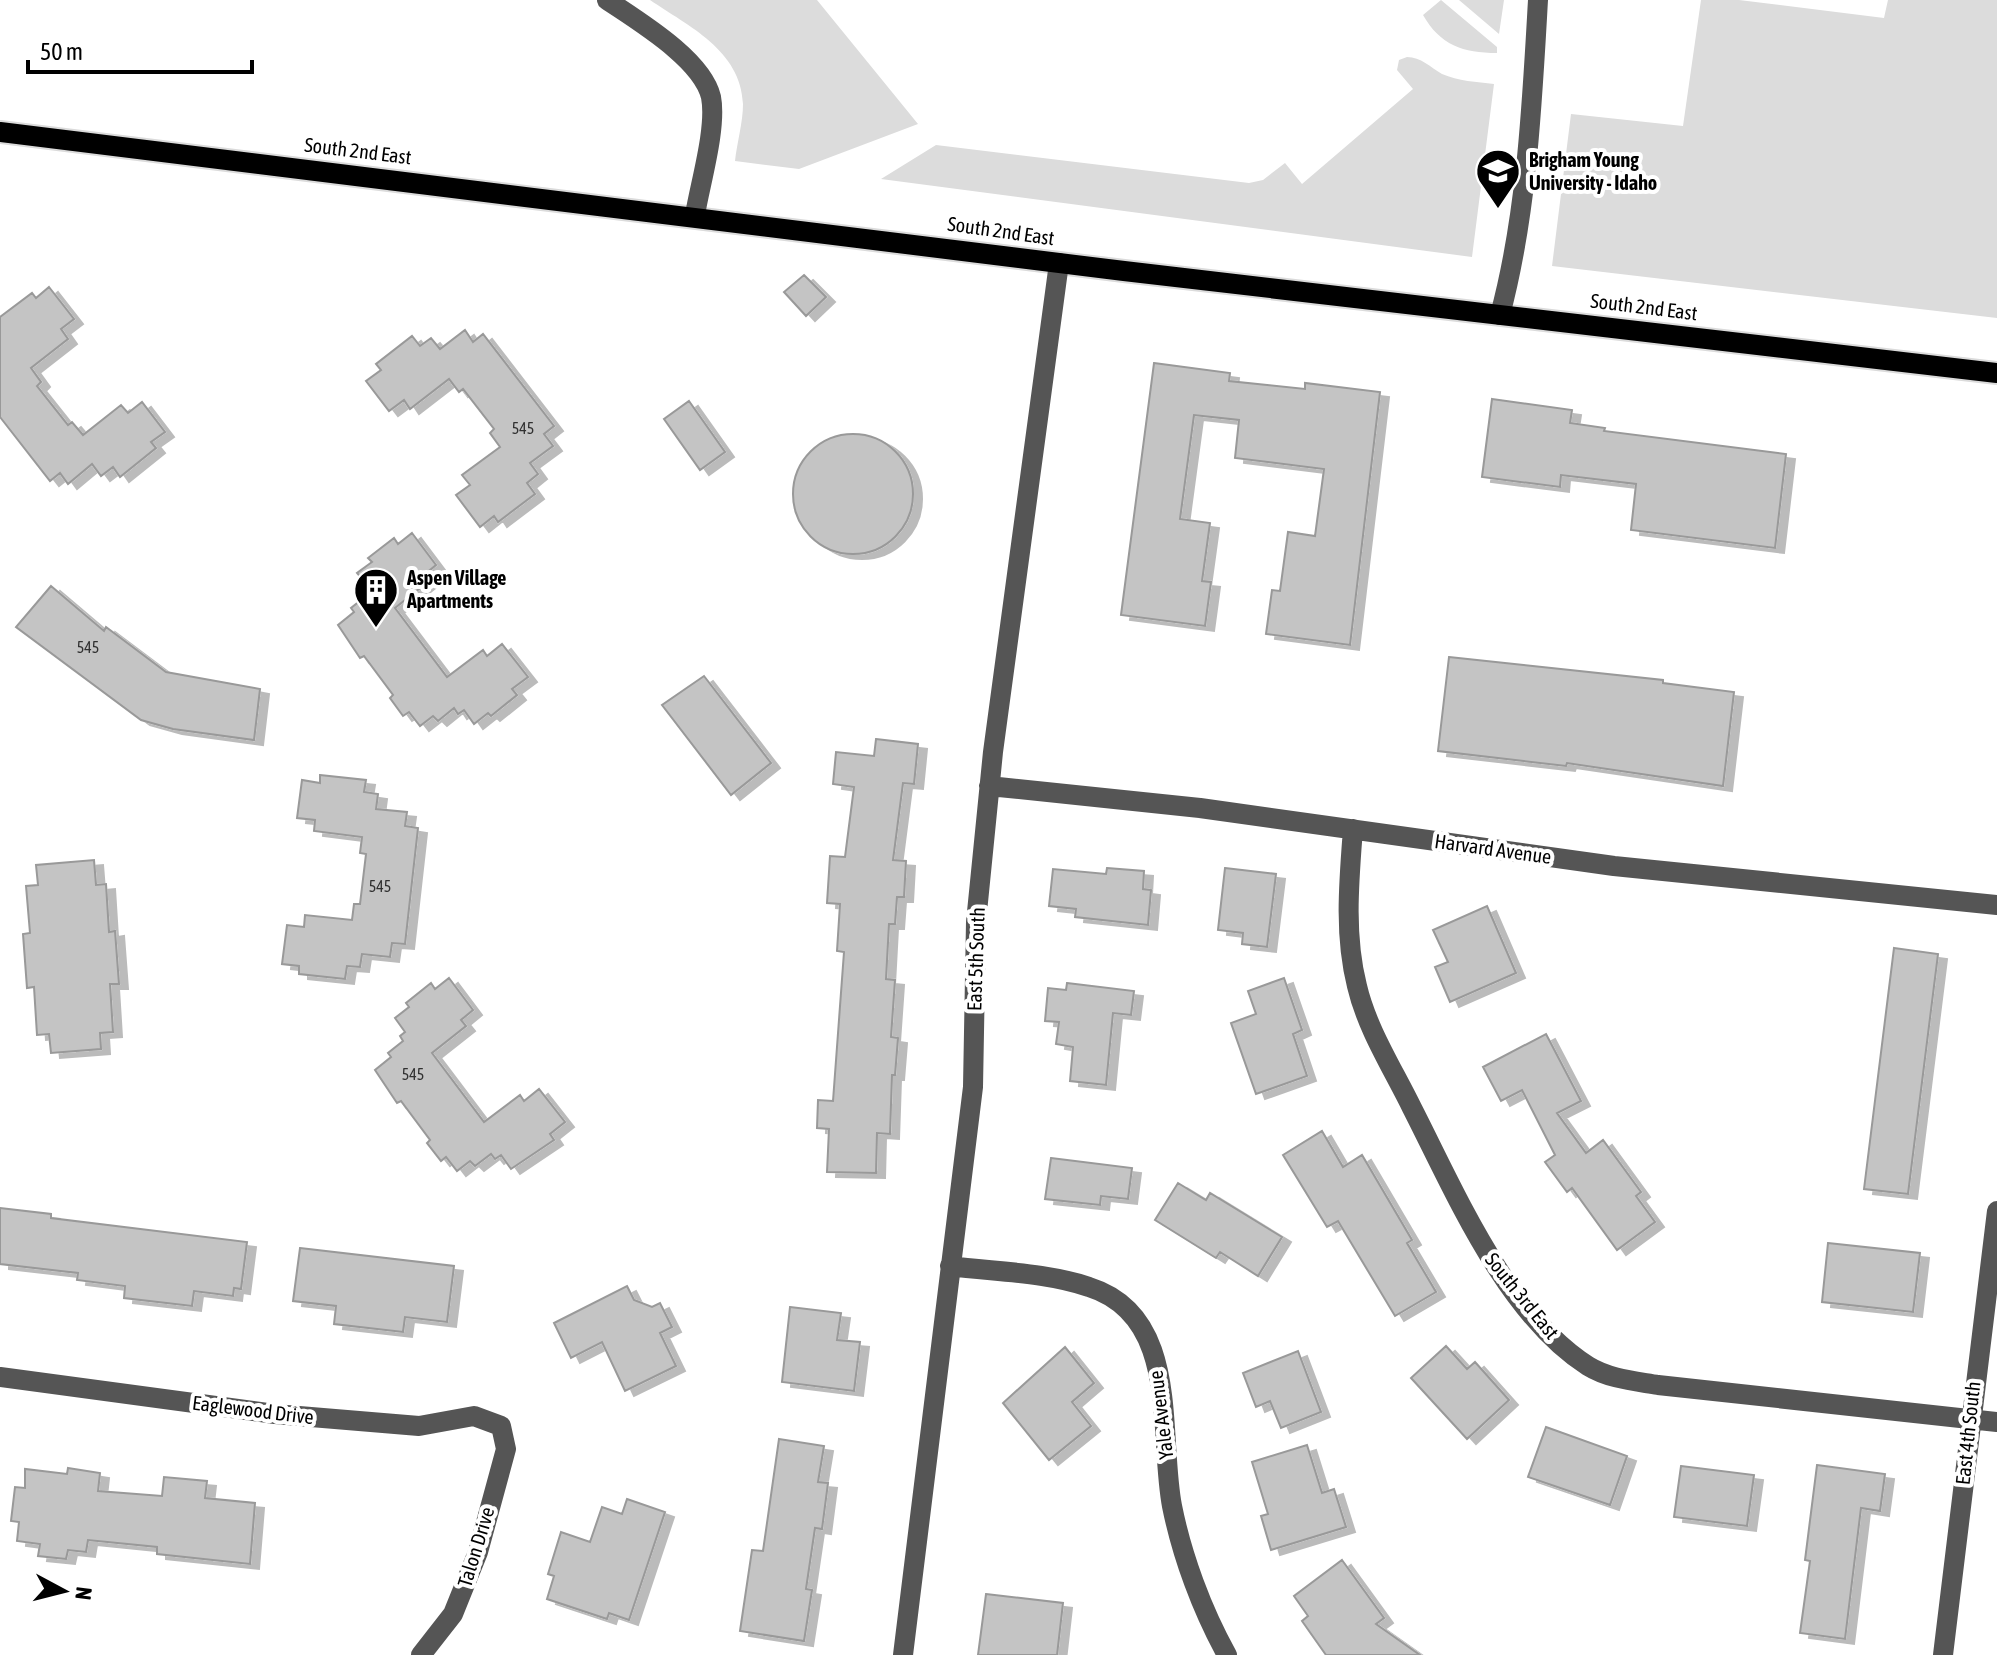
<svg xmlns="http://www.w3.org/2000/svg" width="1997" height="1655" font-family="'Asap Condensed',sans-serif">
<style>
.green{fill:#dcdcdc}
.building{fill:#c4c4c4;stroke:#999;stroke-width:2;filter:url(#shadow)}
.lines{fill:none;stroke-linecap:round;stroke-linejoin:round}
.major-casing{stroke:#dbdbdb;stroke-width:24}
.minor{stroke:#555;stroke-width:20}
.major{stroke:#000;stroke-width:20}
.labels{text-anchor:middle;stroke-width:8;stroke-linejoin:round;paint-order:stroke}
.number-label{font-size:16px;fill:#313131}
.street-label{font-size:20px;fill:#000;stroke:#fff}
.poi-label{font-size:20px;font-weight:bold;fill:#000;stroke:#fff;text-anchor:start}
</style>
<defs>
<filter id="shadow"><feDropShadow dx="9" dy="5" stdDeviation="0" flood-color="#0004"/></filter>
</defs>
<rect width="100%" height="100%" fill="#fff"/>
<path class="green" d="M 650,0 L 817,0 L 918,124 L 799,169 L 735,161 C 737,143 743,122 743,104 C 741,50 688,26 650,0 Z
M 1441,0 L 1497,47 L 1497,53 C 1463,53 1440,45 1423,15 Z
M 1459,0 L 1504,0 L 1499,34 Z
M 1701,0 L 1739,0 L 1884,18 L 1888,0 L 1997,0 L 1997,318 L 1552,266 L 1571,114 L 1683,126 Z
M 1407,57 C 1421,57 1430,67 1442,74 C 1458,81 1477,82 1494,84 L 1472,257 L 881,179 L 936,145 L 1249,183 L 1263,180 L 1285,163 L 1302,184 L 1413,89 L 1397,70 L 1399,60 Z"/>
<path class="building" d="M 804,275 L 826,297 L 806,316 L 784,292 Z
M 49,287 L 74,319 L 61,329 L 68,339 L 31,368 L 41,382 L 37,386 L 68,425 L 72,422 L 83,435 L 121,405 L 128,413 L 142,402 L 165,432 L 151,442 L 156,448 L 120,477 L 113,467 L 101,476 L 92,464 L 68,484 L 60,473 L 50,481 L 0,417 L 0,317 L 32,293 L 36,298 Z
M 465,330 L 473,342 L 483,334 L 554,426 L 544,434 L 553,446 L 530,463 L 538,474 L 527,483 L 535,494 L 498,522 L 494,516 L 480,527 L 456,495 L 470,485 L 462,475 L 500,447 L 490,433 L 494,429 L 463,389 L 459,392 L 449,379 L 410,409 L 404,400 L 389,411 L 366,381 L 381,370 L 376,364 L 412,336 L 420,346 L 431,338 L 440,349 Z
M 1154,363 L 1230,373 L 1229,381 L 1305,389 L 1305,383 L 1380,392 L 1350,645 L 1266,634 L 1272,590 L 1280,591 L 1288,532 L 1315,536 L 1324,469 L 1235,458 L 1239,420 L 1194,415 L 1180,519 L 1210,523 L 1202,581 L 1211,582 L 1205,626 L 1121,615 Z
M 1492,399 L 1572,410 L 1570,423 L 1605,428 L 1604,431 L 1786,454 L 1775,548 L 1631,530 L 1636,484 L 1561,475 L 1560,487 L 1482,477 Z
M 689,401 L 725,452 L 700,470 L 664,419 Z
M793 494a60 60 0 1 1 120 0a60 60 0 1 1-120 0Z
M 412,533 L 436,565 L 424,575 L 429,581 L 395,608 L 447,677 L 483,650 L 487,656 L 502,644 L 528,677 L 512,689 L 517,695 L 491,716 L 488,713 L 474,724 L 464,710 L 458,714 L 454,708 L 438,721 L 433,716 L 420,726 L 409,712 L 403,716 L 390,698 L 393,695 L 364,656 L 360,658 L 338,625 L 354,612 L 351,608 L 366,596 L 362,591 L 368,586 L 357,573 L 372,562 L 368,558 L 394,538 L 398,544 Z
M 51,586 L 104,631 L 106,627 L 166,672 L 260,689 L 254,740 L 173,729 L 141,720 L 16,627 Z
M 1449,657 L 1663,680 L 1663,683 L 1734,692 L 1723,786 L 1567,763 L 1566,766 L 1438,751 Z
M 704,676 L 771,763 L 731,795 L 662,705 Z
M 876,739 L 918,744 L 914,784 L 903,783 L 893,860 L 906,861 L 904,897 L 897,897 L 895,924 L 889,924 L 886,979 L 895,980 L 891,1037 L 898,1038 L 895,1075 L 892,1075 L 890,1134 L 877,1133 L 876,1173 L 827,1172 L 829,1129 L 817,1128 L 818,1100 L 833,1101 L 844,952 L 837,951 L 840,904 L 827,903 L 830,856 L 845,857 L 854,787 L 833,784 L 836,752 L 874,756 Z
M 320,775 L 366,780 L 364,792 L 378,794 L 376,809 L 407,812 L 405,826 L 418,828 L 405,944 L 392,943 L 390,957 L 362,954 L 360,967 L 347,966 L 345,979 L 299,974 L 299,966 L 282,964 L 287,925 L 304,927 L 305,915 L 352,920 L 354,904 L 360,904 L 366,854 L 360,853 L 362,837 L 314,831 L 315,820 L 297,818 L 302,780 L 320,783 Z
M 94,860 L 96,885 L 106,884 L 109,932 L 115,931 L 119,984 L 110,984 L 113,1032 L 100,1033 L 101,1049 L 51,1053 L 49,1034 L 37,1035 L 34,987 L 27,988 L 23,934 L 30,933 L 26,886 L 38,885 L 36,865 Z
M 1107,868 L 1144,871 L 1143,889 L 1151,890 L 1148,925 L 1075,917 L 1076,909 L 1049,906 L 1053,869 L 1106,874 Z
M 1225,868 L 1276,874 L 1267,947 L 1242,944 L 1243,933 L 1218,930 Z
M 1487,906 L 1516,973 L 1450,1002 L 1435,967 L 1448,962 L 1433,930 Z
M 1894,948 L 1938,954 L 1908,1194 L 1864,1189 Z
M 449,978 L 473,1010 L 461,1020 L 466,1026 L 432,1053 L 484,1122 L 520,1095 L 524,1101 L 539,1089 L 565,1122 L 550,1134 L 554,1140 L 511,1169 L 501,1155 L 495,1159 L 491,1154 L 475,1166 L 470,1161 L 457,1171 L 446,1157 L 441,1161 L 427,1143 L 430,1140 L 401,1101 L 397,1103 L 375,1070 L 391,1057 L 388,1053 L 403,1041 L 400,1036 L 405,1032 L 395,1018 L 409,1007 L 406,1003 L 431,983 L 435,989 Z
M 1284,978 L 1302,1030 L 1293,1034 L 1307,1076 L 1256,1094 L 1231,1023 L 1256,1014 L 1248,991 Z
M 1067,983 L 1134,991 L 1131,1015 L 1113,1013 L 1106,1085 L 1070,1081 L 1073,1047 L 1056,1044 L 1059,1022 L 1045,1021 L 1048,988 L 1066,990 Z
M 1546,1034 L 1581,1101 L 1557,1113 L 1586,1153 L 1603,1140 L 1641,1192 L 1636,1196 L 1655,1222 L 1617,1250 L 1572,1188 L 1567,1192 L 1545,1162 L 1555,1155 L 1522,1090 L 1501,1101 L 1483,1067 Z
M 1322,1131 L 1343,1167 L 1362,1155 L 1412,1240 L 1407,1243 L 1436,1292 L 1395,1316 L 1338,1221 L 1327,1227 L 1283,1155 Z
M 1051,1158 L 1132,1168 L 1128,1199 L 1101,1196 L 1100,1205 L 1045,1199 Z
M 1178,1183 L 1206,1200 L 1210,1193 L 1282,1237 L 1258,1276 L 1220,1252 L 1216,1258 L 1155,1220 Z
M 0,1208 L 51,1214 L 51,1218 L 247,1242 L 241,1289 L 234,1288 L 233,1296 L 194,1291 L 192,1306 L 124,1298 L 125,1286 L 77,1280 L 78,1273 L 0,1264 Z
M 1828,1243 L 1920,1253 L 1913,1312 L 1822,1302 Z
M 300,1248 L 454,1266 L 447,1322 L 405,1317 L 403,1332 L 334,1324 L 336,1306 L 293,1301 Z
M 627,1286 L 634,1300 L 652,1307 L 660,1303 L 672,1327 L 660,1333 L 676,1366 L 625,1391 L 602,1342 L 571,1358 L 554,1323 Z
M 790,1307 L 841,1313 L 837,1340 L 860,1342 L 854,1391 L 782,1382 Z
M 1446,1346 L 1467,1369 L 1475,1362 L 1509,1400 L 1467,1439 L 1411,1378 Z
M 1065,1347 L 1094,1383 L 1072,1402 L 1091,1426 L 1049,1460 L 1003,1403 Z
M 1298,1351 L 1321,1412 L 1281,1428 L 1270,1401 L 1256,1407 L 1243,1373 Z
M 1546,1427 L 1627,1456 L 1610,1505 L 1528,1477 Z
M 779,1439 L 824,1446 L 818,1482 L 828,1483 L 822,1529 L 815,1528 L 806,1589 L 812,1590 L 804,1641 L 740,1631 L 752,1550 L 763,1551 Z
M 1307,1445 L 1322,1493 L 1334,1489 L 1346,1527 L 1271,1550 L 1261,1516 L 1268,1514 L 1252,1462 Z
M 1817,1465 L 1885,1474 L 1880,1511 L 1861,1508 L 1845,1639 L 1800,1633 L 1810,1561 L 1805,1560 Z
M 1681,1466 L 1754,1475 L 1747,1526 L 1674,1517 Z
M 68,1468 L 100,1473 L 98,1491 L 162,1496 L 164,1477 L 207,1481 L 205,1498 L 255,1503 L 250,1564 L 157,1554 L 157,1547 L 88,1540 L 86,1552 L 68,1550 L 66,1559 L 38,1556 L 40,1544 L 17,1541 L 19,1522 L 11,1521 L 15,1487 L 25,1488 L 25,1469 L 67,1474 Z
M 627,1499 L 665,1512 L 629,1620 L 609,1613 L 607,1619 L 547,1599 L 554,1576 L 548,1574 L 561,1532 L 590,1542 L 602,1507 L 622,1514 Z
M 1342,1560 L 1384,1618 L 1376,1624 L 1420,1655 L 1326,1655 L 1302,1621 L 1308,1616 L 1294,1596 Z
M 986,1594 L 1063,1603 L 1057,1655 L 978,1655 Z"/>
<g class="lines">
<g class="major-casing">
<path id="major" d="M 0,132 L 1124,271 L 1997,373"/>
</g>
<path class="minor" d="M 607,0 C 638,21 702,59 711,97 C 717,128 700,184 695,215
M 1500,315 C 1527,214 1532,104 1538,0
M 989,786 L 1200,808 L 1614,866 L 1997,905
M 1353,829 C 1349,881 1344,935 1357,986 C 1367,1029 1393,1069 1412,1108 C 1455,1192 1506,1314 1588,1366 C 1609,1379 1635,1381 1658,1385 L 1997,1422
M 950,1266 C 995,1272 1046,1272 1089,1287 C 1181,1316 1158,1433 1172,1506 C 1182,1556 1202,1610 1227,1655
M 0,1377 L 275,1414 L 419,1426 L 474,1416 L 501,1426 L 506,1449 L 478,1552 L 453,1614 L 421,1655
M 903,1655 L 973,1087 L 976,922 L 993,752 L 1059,263
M 1943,1655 L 1997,1211"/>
<use href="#major" class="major"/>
</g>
<defs>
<g id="university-pin" transform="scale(2.3)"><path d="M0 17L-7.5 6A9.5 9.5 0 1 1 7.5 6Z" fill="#000" stroke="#fff"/><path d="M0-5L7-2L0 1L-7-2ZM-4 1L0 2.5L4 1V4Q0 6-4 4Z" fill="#fff"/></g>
<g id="building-pin" transform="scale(2.3)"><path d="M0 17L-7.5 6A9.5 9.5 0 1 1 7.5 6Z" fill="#000" stroke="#fff"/><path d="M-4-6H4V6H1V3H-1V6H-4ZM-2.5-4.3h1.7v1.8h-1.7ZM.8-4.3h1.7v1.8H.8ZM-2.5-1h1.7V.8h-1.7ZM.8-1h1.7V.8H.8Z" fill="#fff"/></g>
</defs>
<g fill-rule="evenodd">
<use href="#university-pin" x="1498" y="171"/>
<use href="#building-pin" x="376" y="590"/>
</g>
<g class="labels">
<g class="number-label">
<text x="523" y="434">545</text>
<text x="88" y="653">545</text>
<text x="380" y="892">545</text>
<text x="413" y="1080">545</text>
</g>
<g class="street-label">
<text transform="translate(358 151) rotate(7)" y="7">South 2nd East</text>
<text transform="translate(1001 231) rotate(8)" y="7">South 2nd East</text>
<text transform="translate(1644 307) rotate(7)" y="7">South 2nd East</text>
<text transform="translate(1493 849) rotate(8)" y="7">Harvard Avenue</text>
<text transform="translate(976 959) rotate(-88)" y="7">East 5th South</text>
<text transform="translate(1522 1296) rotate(51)" y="7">South 3rd East</text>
<text transform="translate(253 1410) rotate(7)" y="7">Eaglewood Drive</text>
<text transform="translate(1161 1415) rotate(-97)" y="7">Yale Avenue</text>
<text transform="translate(1968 1433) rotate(-84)" y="7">East 4th South</text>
<text transform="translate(476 1547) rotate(-73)" y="7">Talon Drive</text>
</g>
<g class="poi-label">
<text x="1529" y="167">Brigham Young<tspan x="1529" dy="23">University - Idaho</tspan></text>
<text x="407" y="585">Aspen Village<tspan x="407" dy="23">Apartments</tspan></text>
</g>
</g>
<g transform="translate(64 1591) rotate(97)" stroke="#ffffff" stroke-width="6" paint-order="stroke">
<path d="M0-6L14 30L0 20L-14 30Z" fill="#000000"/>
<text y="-12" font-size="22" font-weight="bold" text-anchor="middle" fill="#000000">N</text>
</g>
<path d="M28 60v12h224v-12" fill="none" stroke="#000000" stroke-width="4"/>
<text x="40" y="60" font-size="24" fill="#000000" stroke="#ffffff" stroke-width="6" paint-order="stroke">50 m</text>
</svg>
